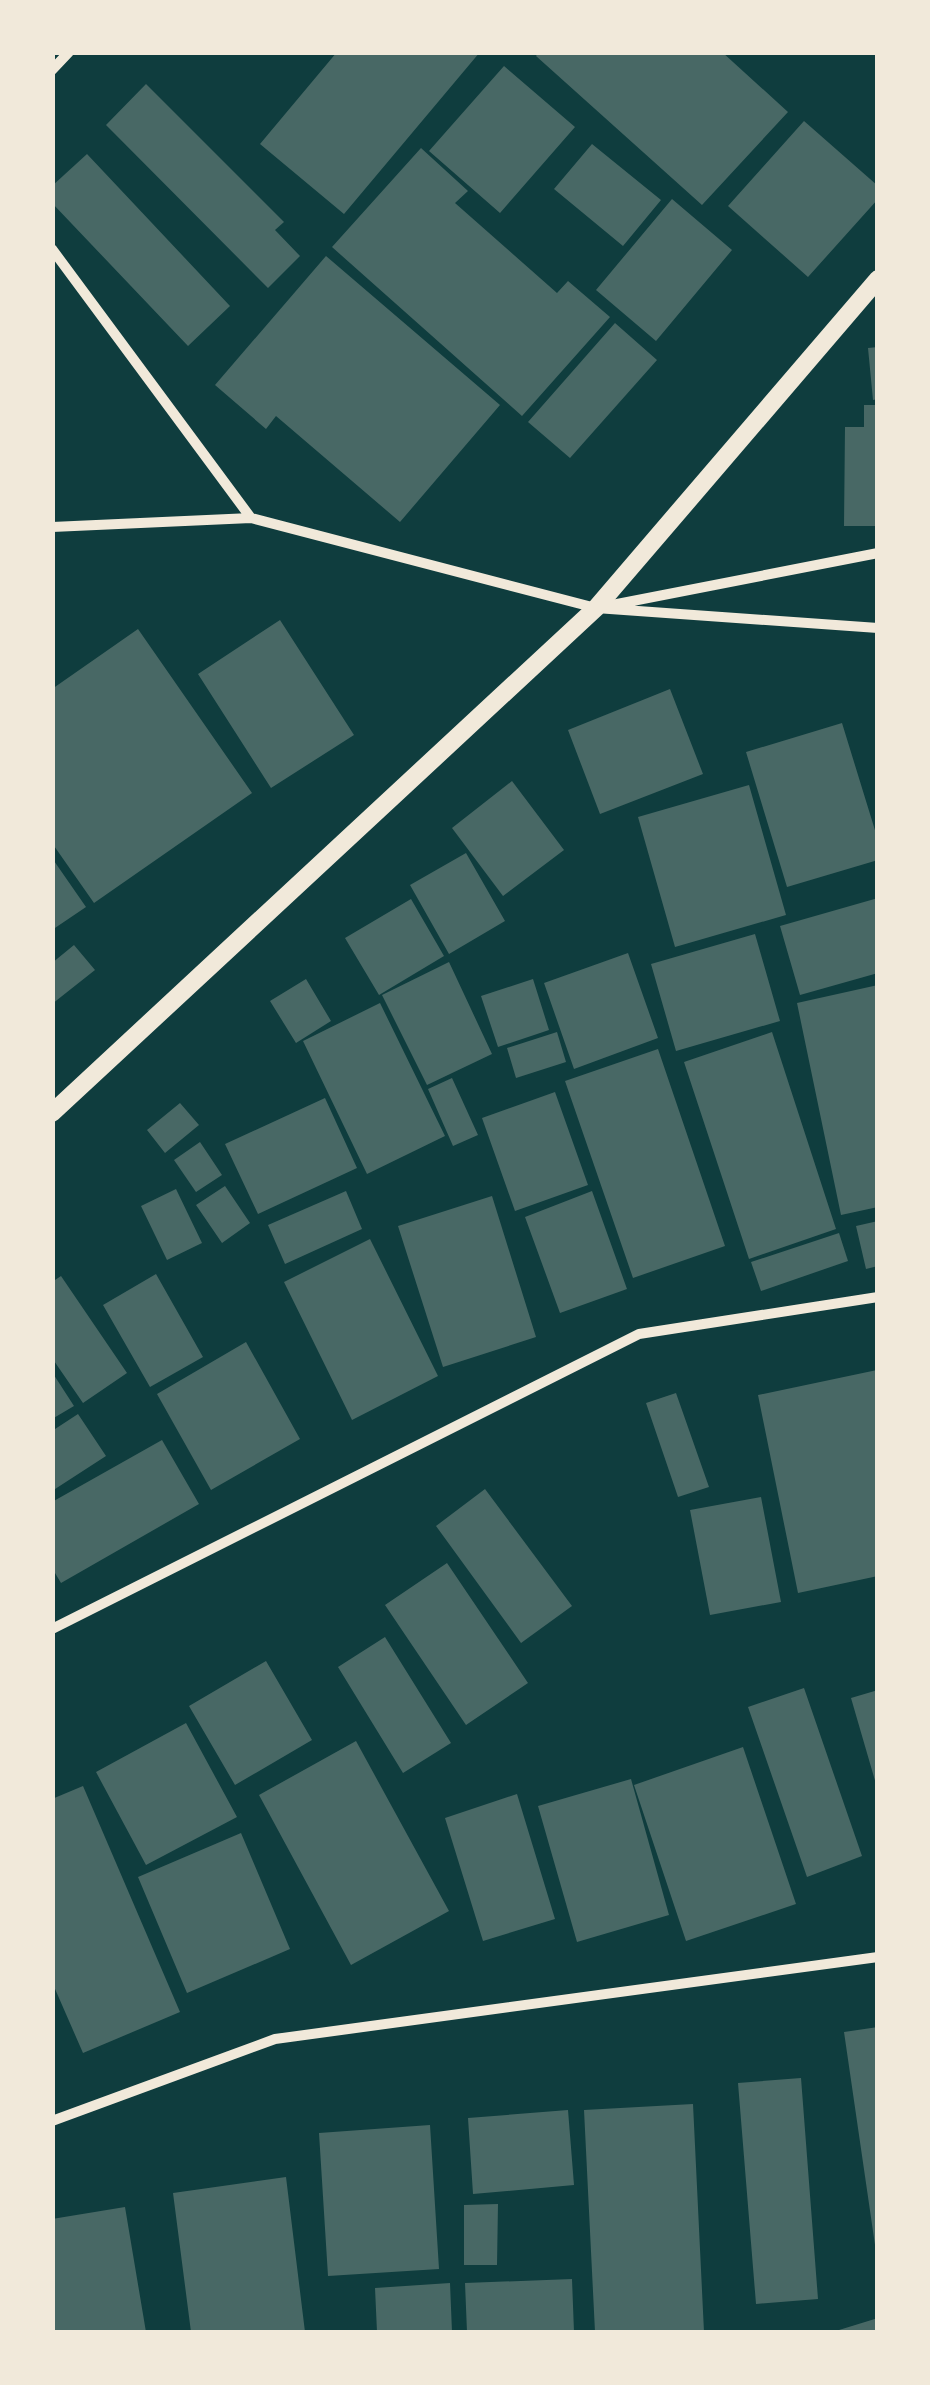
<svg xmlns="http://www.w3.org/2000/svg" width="930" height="2385" font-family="Mulish,sans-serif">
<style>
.building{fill:#486865}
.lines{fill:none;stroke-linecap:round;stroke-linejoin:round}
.minor{stroke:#f1e9da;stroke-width:10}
.tertiary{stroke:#f1e9da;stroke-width:18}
</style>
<rect width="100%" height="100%" fill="#0f3d3e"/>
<path class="building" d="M 337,52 L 480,52 L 344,214 L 260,144 Z
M 539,52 L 722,52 L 788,112 L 702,205 L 536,56 Z
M 504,66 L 575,127 L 500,213 L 429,151 Z
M 146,84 L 284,222 L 275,230 L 300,256 L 268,288 L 106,125 Z
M 804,121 L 878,186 L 878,199 L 808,277 L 728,206 Z
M 592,144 L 661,200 L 623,246 L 554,189 Z
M 421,148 L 468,191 L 455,203 L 557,293 L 568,281 L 610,317 L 522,416 L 332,247 Z
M 87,154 L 230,306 L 188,346 L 52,203 L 52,186 Z
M 672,199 L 732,250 L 656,341 L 596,290 Z
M 326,256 L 500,405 L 400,522 L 276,416 L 266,429 L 215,385 Z
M 615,323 L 657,360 L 570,458 L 528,422 Z
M 878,347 L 878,399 L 873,400 L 868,348 Z
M 864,405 L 878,405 L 878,526 L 844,526 L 845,427 L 864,427 Z
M 280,620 L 354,735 L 271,788 L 198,674 Z
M 138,629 L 252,793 L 94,903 L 52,843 L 52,689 Z
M 670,689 L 703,774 L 600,814 L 568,730 Z
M 842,723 L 878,840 L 878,860 L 787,887 L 746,752 Z
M 512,781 L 564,850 L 503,896 L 452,828 Z
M 749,785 L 786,915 L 675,947 L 638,817 Z
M 466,853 L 505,921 L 449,954 L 410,885 Z
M 52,858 L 86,907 L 52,930 Z
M 878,898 L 878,973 L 800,995 L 780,926 Z
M 411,899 L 444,956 L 379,995 L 345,938 Z
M 755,934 L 780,1021 L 676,1051 L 651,964 Z
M 74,945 L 95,970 L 52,1004 L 52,963 Z
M 628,953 L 658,1038 L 574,1069 L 544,983 Z
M 449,962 L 492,1054 L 427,1085 L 382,995 Z
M 306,979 L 331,1021 L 296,1043 L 270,1001 Z
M 533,979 L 549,1030 L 498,1047 L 481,996 Z
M 878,985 L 878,1207 L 841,1215 L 797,1003 Z
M 380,1003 L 445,1136 L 367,1174 L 303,1041 Z
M 557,1032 L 566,1062 L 516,1078 L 507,1048 Z
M 772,1032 L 836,1229 L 749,1259 L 684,1062 Z
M 658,1049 L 725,1246 L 633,1278 L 565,1081 Z
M 452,1078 L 478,1135 L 453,1146 L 428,1089 Z
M 555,1092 L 588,1185 L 515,1211 L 482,1118 Z
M 325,1098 L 357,1168 L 258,1214 L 225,1144 Z
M 180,1103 L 199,1125 L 165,1153 L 147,1130 Z
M 200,1142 L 222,1175 L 196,1192 L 174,1160 Z
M 225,1186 L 250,1223 L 222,1243 L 196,1205 Z
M 176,1189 L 202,1243 L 167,1260 L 141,1206 Z
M 346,1191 L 362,1229 L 285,1264 L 268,1225 Z
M 592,1191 L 627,1289 L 560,1313 L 525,1217 Z
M 492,1196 L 536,1337 L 443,1367 L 398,1226 Z
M 878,1221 L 878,1266 L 866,1269 L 856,1226 Z
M 839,1233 L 848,1261 L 761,1291 L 751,1262 Z
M 370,1239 L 438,1376 L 352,1420 L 284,1282 Z
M 156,1274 L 203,1357 L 150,1387 L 103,1305 Z
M 61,1276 L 127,1373 L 83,1403 L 52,1358 L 52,1282 Z
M 246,1342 L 300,1439 L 211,1490 L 157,1394 Z
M 877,1370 L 878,1576 L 798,1593 L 758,1395 Z
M 52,1372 L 74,1406 L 52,1419 Z
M 676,1393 L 709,1487 L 678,1497 L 646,1403 Z
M 78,1414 L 106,1456 L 52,1491 L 52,1431 Z
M 162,1440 L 199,1504 L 61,1583 L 52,1568 L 52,1502 Z
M 485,1489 L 572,1606 L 521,1643 L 436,1526 Z
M 761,1497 L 781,1602 L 710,1615 L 690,1510 Z
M 447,1563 L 528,1683 L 466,1725 L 385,1605 Z
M 385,1637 L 451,1743 L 403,1773 L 338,1667 Z
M 266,1661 L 312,1740 L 235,1785 L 189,1706 Z
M 804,1688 L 862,1856 L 807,1877 L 748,1707 Z
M 878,1690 L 878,1783 L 876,1784 L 851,1698 Z
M 186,1723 L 237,1817 L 146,1865 L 96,1772 Z
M 356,1741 L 449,1911 L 351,1965 L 259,1795 Z
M 743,1747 L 796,1904 L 686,1941 L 634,1785 Z
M 631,1779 L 669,1915 L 577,1942 L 538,1806 Z
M 83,1786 L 180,2012 L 83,2053 L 52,1982 L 52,1799 Z
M 517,1794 L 555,1919 L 483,1941 L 445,1818 Z
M 241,1833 L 290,1949 L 187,1993 L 138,1877 Z
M 878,2027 L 878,2245 L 875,2245 L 844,2032 Z
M 801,2078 L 818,2299 L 756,2304 L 738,2083 Z
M 693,2104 L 704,2332 L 595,2332 L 584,2110 Z
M 568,2110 L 574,2185 L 473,2194 L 468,2118 Z
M 430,2125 L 439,2269 L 328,2276 L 319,2133 Z
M 286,2177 L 305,2332 L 191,2332 L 173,2193 Z
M 498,2204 L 497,2265 L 464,2265 L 464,2205 Z
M 125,2207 L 146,2332 L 52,2332 L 52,2219 Z
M 572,2279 L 574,2332 L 467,2332 L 465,2283 Z
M 450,2283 L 452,2332 L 377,2332 L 375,2288 Z
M 878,2318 L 878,2332 L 840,2332 L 839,2330 Z"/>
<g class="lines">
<path class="minor" d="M 52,70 L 69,52
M 52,249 L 251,518
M 52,527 L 251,518 L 596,608 L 878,628
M 612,605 L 878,553
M 52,1629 L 639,1334 L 878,1297
M 52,2121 L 275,2039 L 878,1957"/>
<path class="tertiary" d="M 52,1113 L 596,608 L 878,279"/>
</g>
<rect width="930" height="2385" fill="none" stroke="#f1e9da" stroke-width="110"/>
</svg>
